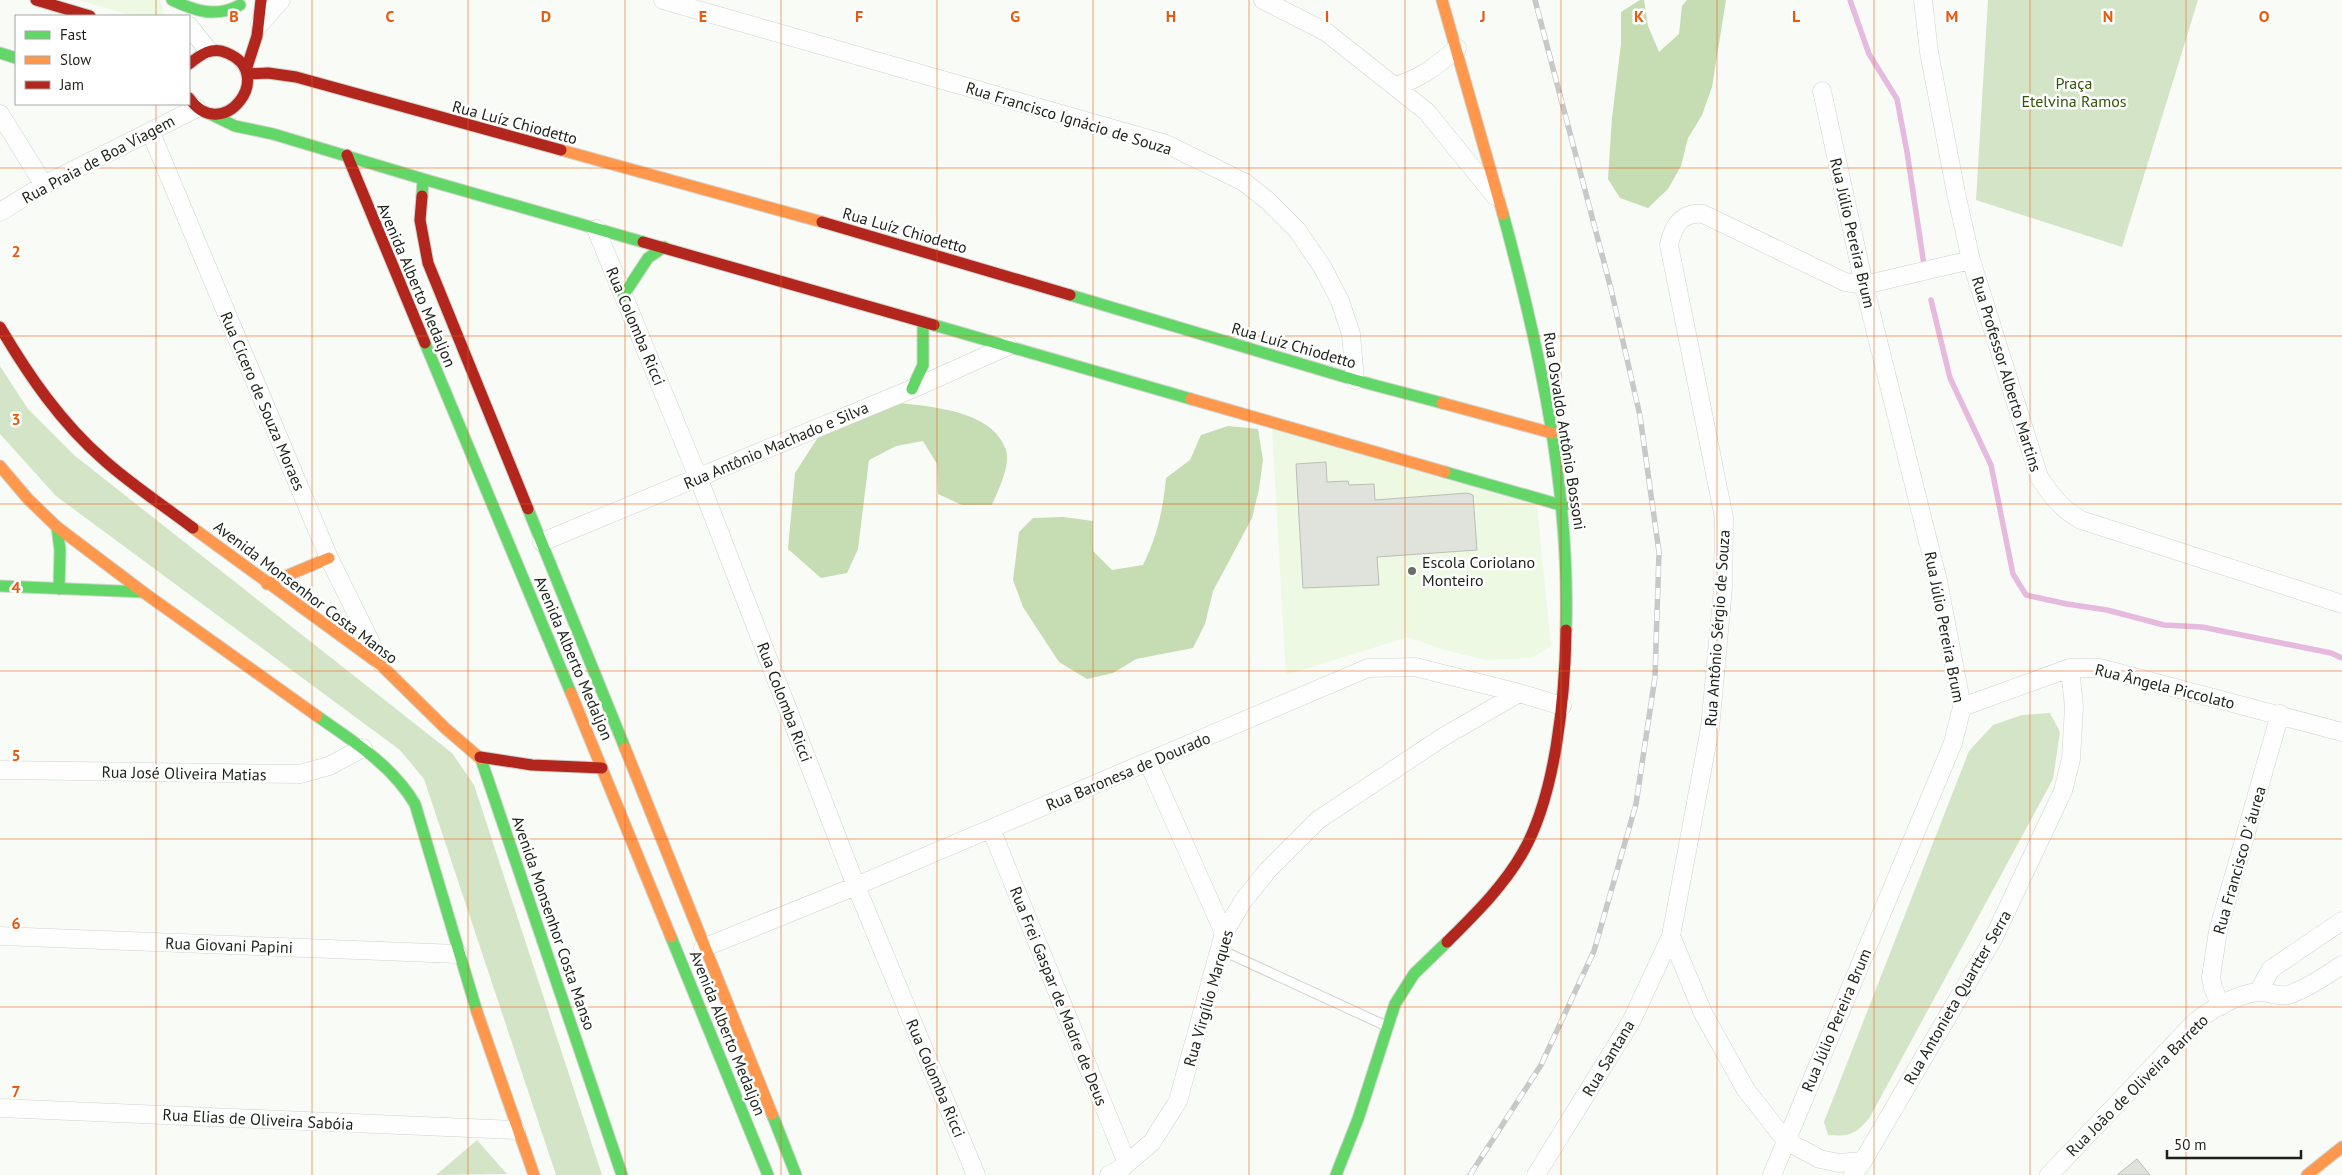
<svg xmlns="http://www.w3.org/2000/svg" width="2342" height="1175" font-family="'PT Sans',sans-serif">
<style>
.built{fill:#edf9e3}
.green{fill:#d4e5c7}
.forest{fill:#c6dcb3}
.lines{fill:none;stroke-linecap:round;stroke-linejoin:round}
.stream{stroke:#e6b9de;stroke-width:5.5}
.building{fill:#dfe3db;stroke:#babeb7}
.lane-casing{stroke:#d0d4cd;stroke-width:11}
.street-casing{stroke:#d0d4cd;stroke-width:19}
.fast-casing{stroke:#d0d4cd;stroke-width:13}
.slow-casing{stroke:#d0d4cd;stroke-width:13}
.jam-casing{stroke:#d0d4cd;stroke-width:13}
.lane{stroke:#fefefe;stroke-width:9}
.street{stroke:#fefefe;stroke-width:18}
.fast{stroke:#63d668;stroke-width:11}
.slow{stroke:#ff974d;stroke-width:11}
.jam{stroke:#b3261e;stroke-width:11}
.rail-casing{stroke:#c8c9c7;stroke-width:5.5}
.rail{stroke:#fff;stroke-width:4;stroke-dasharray:11;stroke-linecap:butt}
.grid{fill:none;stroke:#e8590c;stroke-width:1;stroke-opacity:0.55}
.poi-dot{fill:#696e66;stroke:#fff;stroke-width:2}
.labels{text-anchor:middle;stroke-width:5;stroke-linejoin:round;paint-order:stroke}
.park-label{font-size:16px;fill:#325405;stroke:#fff}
.street-label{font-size:16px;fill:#1c2218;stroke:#fff}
.poi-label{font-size:16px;fill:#1c2218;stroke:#fff;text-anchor:start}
.grid-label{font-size:16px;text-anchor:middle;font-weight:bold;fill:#e8590c;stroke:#fff;stroke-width:5;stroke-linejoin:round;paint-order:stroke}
</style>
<rect width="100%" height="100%" fill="#f8fbf6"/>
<path class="built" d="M 78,0 L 160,0 L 165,16 L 134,16 Z
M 1272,429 L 1537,506 L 1551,646 L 1531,658 L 1485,660 L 1438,648 L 1408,637 L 1286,675 Z"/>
<path class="green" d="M 1988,0 L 2198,0 L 2122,247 L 1976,200 Z
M 0,366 L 28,409 L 74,455 L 452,753 L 474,785 L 602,1175 L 556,1175 L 424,779 L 400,750 L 56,496 L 0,434 Z
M 2050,713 L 2060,732 L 2053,779 L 1870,1117 C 1857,1133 1851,1137 1828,1135 L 1824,1122 L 1969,751 L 1993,725 L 2022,715 Z
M 477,1140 L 507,1174 L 436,1175 Z"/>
<path class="forest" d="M 1640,0 L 1644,0 L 1648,26 L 1659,52 L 1679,34 L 1682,6 L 1687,0 L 1726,0 L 1712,87 L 1702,115 L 1688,138 L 1681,166 L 1668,189 L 1648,208 L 1620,198 L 1608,179 L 1612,118 L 1621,44 L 1621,12 Z
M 876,401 C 914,405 992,406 1006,450 C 1011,464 998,491 992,505 L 962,505 L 938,494 L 937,464 L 923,441 L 896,446 L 869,460 L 858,549 L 847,573 L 821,578 L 788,549 L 795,473 L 826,425 L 845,406 Z
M 1228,426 L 1258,429 L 1263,460 L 1259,489 L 1252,518 L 1213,591 L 1205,624 L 1193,648 L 1136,659 L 1113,673 L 1087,679 L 1059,662 L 1023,607 L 1013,580 L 1019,532 L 1033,518 L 1063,517 L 1093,521 L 1093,551 L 1112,570 L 1143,565 C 1157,537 1163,510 1166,478 L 1190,460 L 1201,435 Z"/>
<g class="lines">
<path class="stream" d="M 1850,0 L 1869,54 L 1897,99 L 1907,152 L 1924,265
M 1931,300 L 1950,378 L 1991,465 L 2013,574 L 2026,595 L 2067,604 L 2107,610 L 2164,625 L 2202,627 L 2331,653 L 2342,658"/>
</g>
<path class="building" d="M 1326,462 L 1327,482 L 1348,481 L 1349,485 L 1374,484 L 1375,500 L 1467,493 L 1473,495 L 1477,550 L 1377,557 L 1379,585 L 1303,588 L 1296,464 Z
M 2137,1159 L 2150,1175 L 2117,1175 Z"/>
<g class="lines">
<g class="lane-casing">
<path id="lane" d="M 1219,949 L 1384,1025"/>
</g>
<g class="street-casing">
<path id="street" d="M 663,0 L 1166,144 L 1244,182 L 1268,201 L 1297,230 L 1323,268 L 1340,301 L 1351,334 L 1355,380
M 1263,0 L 1326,32 L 1427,112 L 1495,196
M 1923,0 L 1929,52 L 1956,193 L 1971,260 L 2039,477 C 2051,495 2061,509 2081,520 L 2342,604
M 260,24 L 281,0
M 189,26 L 208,50
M 1395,86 C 1420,79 1438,65 1457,48
M 0,114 L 44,185
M 151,133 L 329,558 L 381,663
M 0,212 L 44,185 L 197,108
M 596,229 L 698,477 L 856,886 L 976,1175
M 542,542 L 912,389 L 1008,346
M 1962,707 L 2070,668 L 2100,668 L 2342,732
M 1148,762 L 1224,933
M 0,770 L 300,774 L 329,766 L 363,748
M 991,829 L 1127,1163
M 0,936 L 458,954
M 703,948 L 856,886 L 1368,668 L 1415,667 L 1519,693 L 1562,706
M 2258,992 L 2271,969 L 2342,921
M 2221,1006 L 2213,988 L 2211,977 L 2218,931 L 2280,714
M 0,1108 L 516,1130
M 1863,1161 L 1839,1163 L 1820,1159 L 1786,1141 L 1746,1090 L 1703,1013 L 1671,936 L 1710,728 L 1723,588 L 1724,518 L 1669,245 C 1673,226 1681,212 1703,214 L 1845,282 L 1864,285 L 1971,260
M 1109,1175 L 1122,1168 L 1152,1142 L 1178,1101 L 1224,933 L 1243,901 L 1268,870 L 1318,820 L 1443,737 L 1519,693
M 1536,1175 L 1632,1020 L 1671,936
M 1772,1175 L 1953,743 L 1962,707 L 1938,581 L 1864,285 L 1822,91
M 1853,1175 L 1863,1161 L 1993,939 L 2063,791 L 2071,759 L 2074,707 L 2070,668
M 2049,1175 L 2195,1022 C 2212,1009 2236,995 2257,992 C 2267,991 2278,997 2288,995 C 2308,988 2325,976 2342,965"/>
</g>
<g class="fast-casing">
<path id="fast" d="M 172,0 C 195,11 216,18 240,5
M 0,53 L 16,58
M 208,113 L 235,126 L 273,134 L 423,179 L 422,196
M 423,179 L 643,242
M 1503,214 C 1540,350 1570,489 1566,630
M 1070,295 L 1355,380 L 1442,403
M 623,296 L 648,258 L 664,247
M 934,325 L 1191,399
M 425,343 L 571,693
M 912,389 L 923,365 L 923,322
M 1445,472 L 1564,506
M 528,509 L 625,748
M 57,527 L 60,550 L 59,589
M 0,586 L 143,592
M 317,716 C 354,742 392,765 415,804 L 477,1012
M 481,759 L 622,1175
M 671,937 L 768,1175
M 772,1114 L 796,1175
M 1336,1175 L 1358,1119 L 1395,1004 L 1414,974 L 1447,942"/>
</g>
<g class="slow-casing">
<path id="slow" d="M 1442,0 L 1503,214
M 561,150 L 822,222
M 1191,399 L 1445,472
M 1442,403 L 1552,433
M 0,466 L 28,499 L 57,527 L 143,592 L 317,716
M 193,528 L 382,666 L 445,728 L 481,759
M 267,584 L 329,558
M 571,693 L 671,937
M 625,748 L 772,1114
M 477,1012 L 534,1175
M 2307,1175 L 2342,1147"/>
</g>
<g class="jam-casing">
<path id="jam" d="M 36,0 L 90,16
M 189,64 C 200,55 212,46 227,53 C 278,74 222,146 189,98
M 246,70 L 257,36 L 261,0
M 247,74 L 268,73 L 296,77 L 561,150
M 347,155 L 425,343
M 422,196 L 420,220 L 428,263 L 528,509
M 822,222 L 1070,295
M 643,242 L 934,325
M 0,327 C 29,376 61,423 105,461 C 132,485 164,506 193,528
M 480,757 L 532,765 L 602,768
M 1447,942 C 1474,915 1504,886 1523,852 C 1556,794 1565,697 1566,630"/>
</g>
<use href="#lane" class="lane"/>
<use href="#street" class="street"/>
<use href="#fast" class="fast"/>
<use href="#slow" class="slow"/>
<use href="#jam" class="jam"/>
<g class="rail-casing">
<path id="rail" d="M 1470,1175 L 1541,1065 L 1594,951 L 1636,804 L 1655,677 L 1659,552 L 1640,416 L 1611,289 L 1535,0"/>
</g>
<use href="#rail" class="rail"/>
</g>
<path class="grid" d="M 156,0 L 156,16M 312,0 L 312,1175M 468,0 L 468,1175M 625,0 L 625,1175M 781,0 L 781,1175M 937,0 L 937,1175M 1093,0 L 1093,1175M 1249,0 L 1249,1175M 1405,0 L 1405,1175M 1561,0 L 1561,1175M 1717,0 L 1717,1175M 1874,0 L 1874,1175M 2030,0 L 2030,1175M 2186,0 L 2186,1175M 156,104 L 156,1175M 0,168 L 2342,168M 0,336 L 2342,336M 0,504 L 2342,504M 0,671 L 2342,671M 0,839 L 2342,839M 0,1007 L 2342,1007"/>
<circle class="poi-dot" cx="1412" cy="571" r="5"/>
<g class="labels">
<g class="park-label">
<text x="2074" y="89">Praça<tspan x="2074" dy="18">Etelvina Ramos</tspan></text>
</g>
<g class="street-label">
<text transform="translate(1069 118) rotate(17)" y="6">Rua Francisco Ignácio de Souza</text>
<text transform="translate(515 122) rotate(15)" y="6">Rua Luíz Chiodetto</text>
<text transform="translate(98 159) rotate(-28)" y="6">Rua Praia de Boa Viagem</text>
<text transform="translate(905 230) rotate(16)" y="6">Rua Luíz Chiodetto</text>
<text transform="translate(1853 233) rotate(77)" y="6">Rua Júlio Pereira Brum</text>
<text transform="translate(417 285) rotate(67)" y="6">Avenida Alberto Medaljon</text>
<text transform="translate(636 326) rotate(67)" y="6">Rua Colomba Ricci</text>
<text transform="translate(1294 345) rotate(16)" y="6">Rua Luíz Chiodetto</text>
<text transform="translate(2007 374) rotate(73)" y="6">Rua Professor Alberto Martins</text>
<text transform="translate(263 401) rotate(67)" y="6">Rua Cícero de Souza Moraes</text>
<text transform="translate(1565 431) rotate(81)" y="6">Rua Osvaldo Antônio Bossoni</text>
<text transform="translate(776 445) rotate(-23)" y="6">Rua Antônio Machado e Silva</text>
<text transform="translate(306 592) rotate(37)" y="6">Avenida Monsenhor Costa Manso</text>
<text transform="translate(1945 627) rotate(79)" y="6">Rua Júlio Pereira Brum</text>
<text transform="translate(1717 628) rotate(-86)" y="6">Rua Antônio Sérgio de Souza</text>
<text transform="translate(574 658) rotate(67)" y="6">Avenida Alberto Medaljon</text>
<text transform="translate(2165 686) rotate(14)" y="6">Rua Ângela Piccolato</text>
<text transform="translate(785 702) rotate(69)" y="6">Rua Colomba Ricci</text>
<text transform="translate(1128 771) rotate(-23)" y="6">Rua Baronesa de Dourado</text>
<text transform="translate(184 773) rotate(1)" y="6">Rua José Oliveira Matias</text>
<text transform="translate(2239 860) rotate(-74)" y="6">Rua Francisco D' áurea</text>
<text transform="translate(554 923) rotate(71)" y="6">Avenida Monsenhor Costa Manso</text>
<text transform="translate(229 945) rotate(2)" y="6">Rua Giovani Papini</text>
<text transform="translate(1059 996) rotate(68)" y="6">Rua Frei Gaspar de Madre de Deus</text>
<text transform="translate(1957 997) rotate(-60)" y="6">Rua Antonieta Quartter Serra</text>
<text transform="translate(1208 998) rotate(-74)" y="6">Rua Virgílio Marques</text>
<text transform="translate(1836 1020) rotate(-67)" y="6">Rua Júlio Pereira Brum</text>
<text transform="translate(728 1033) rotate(68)" y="6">Avenida Alberto Medaljon</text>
<text transform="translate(1608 1058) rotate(-59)" y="6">Rua Santana</text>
<text transform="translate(936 1078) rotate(67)" y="6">Rua Colomba Ricci</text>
<text transform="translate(2137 1085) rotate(-45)" y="6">Rua João de Oliveira Barreto</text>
<text transform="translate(258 1119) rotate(3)" y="6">Rua Elias de Oliveira Sabóia</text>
</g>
<g class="poi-label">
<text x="1422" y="568">Escola Coriolano<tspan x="1422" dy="18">Monteiro</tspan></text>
</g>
</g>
<g class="grid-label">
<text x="234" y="22">B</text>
<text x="390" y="22">C</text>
<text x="546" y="22">D</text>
<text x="703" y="22">E</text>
<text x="859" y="22">F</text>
<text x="1015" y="22">G</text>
<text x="1171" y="22">H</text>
<text x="1327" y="22">I</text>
<text x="1483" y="22">J</text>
<text x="1639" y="22">K</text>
<text x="1796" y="22">L</text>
<text x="1952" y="22">M</text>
<text x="2108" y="22">N</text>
<text x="2264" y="22">O</text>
<text x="16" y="257">2</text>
<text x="16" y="425">3</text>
<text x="16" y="593">4</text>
<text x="16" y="761">5</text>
<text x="16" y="929">6</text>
<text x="16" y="1097">7</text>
</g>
<rect x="15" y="15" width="175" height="90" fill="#ffffff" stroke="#a4a7a3"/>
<rect x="25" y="31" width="25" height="8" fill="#63d668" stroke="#a4a7a3"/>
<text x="60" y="40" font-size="15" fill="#1c2218">Fast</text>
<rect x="25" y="56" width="25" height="8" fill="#ff974d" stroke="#a4a7a3"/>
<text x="60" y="65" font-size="15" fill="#1c2218">Slow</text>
<rect x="25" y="81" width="25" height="8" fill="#b3261e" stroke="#a4a7a3"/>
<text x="60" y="90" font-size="15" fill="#1c2218">Jam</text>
<path d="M2167 1150v8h134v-8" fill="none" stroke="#1c2218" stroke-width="2.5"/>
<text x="2174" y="1150" font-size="15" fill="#1c2218" stroke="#ffffff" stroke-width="4" paint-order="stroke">50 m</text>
</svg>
